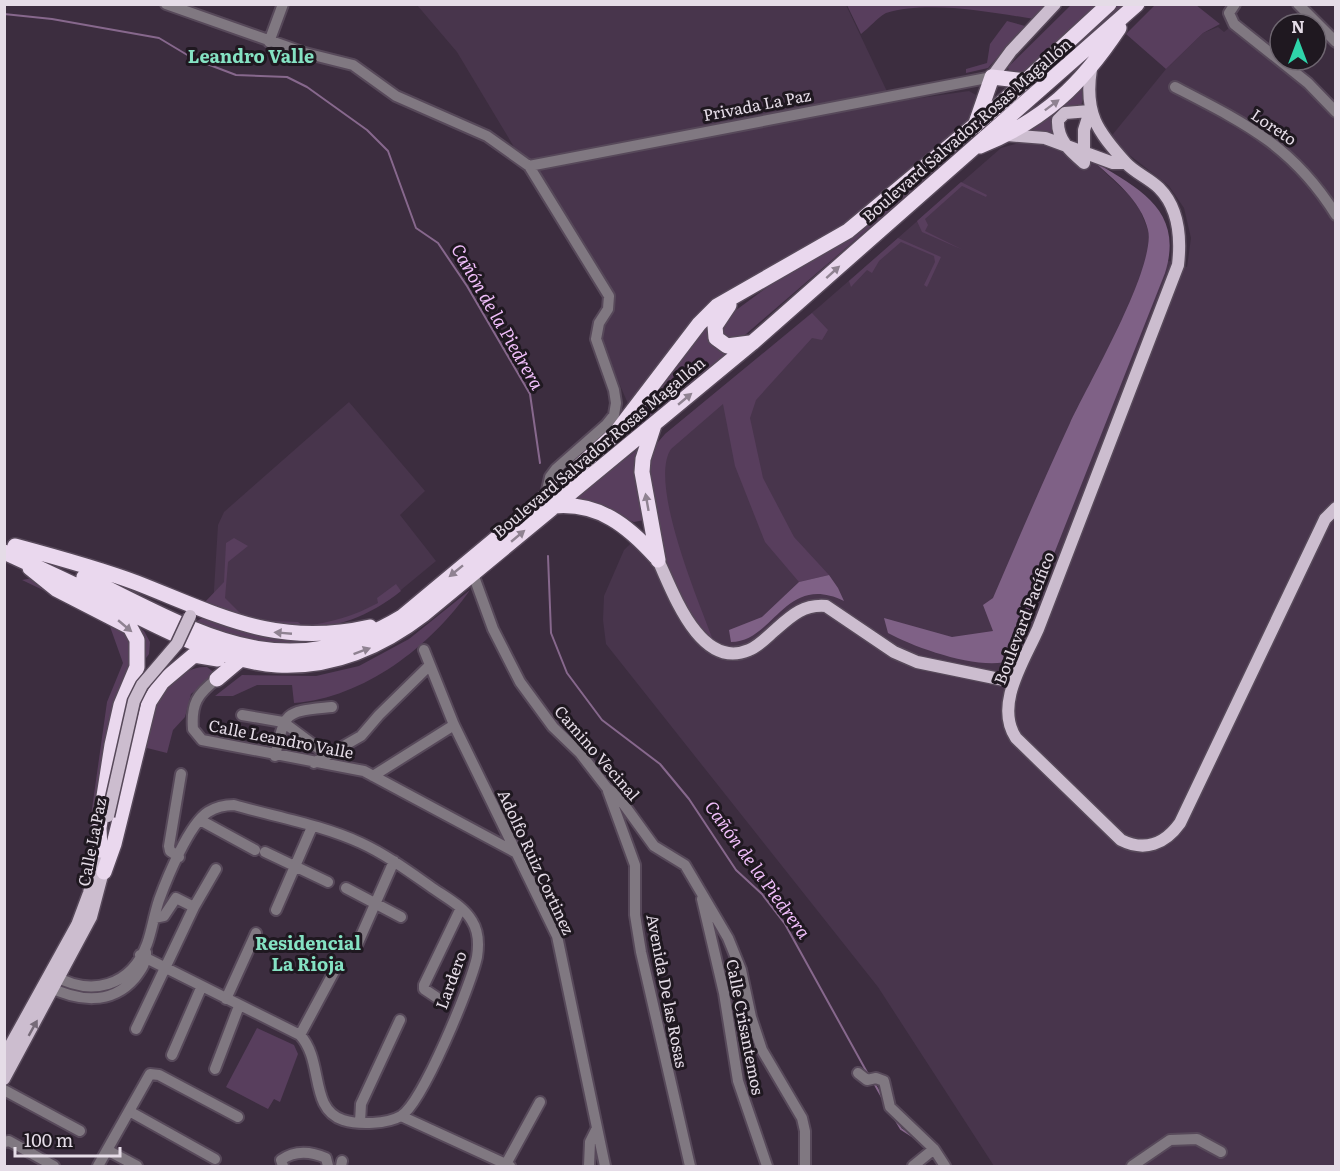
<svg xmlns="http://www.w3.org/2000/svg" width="1340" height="1171" font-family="Literata,serif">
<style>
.built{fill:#48354c}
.green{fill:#583e5d}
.forest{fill:#7f6186}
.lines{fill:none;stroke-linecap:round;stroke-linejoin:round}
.stream{stroke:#87688d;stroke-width:2}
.minor-casing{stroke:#57495a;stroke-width:14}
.major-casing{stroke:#57495a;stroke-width:15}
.highway-casing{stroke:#57495a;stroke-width:18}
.minor{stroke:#807881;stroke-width:10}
.major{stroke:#ccbdcf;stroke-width:12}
.highway{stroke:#ead8ee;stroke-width:15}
.major-bridge-casing{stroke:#57495a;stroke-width:15;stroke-linecap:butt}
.major-bridge{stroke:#ccbdcf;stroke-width:12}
.oneway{fill:#8f8291}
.oneway2{fill:#766a78}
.labels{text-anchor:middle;stroke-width:6;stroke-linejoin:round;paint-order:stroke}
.street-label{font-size:16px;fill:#e5dce7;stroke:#1f1820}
.neighbourhood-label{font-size:18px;font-weight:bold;fill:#85e2c3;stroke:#1f1820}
.water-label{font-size:18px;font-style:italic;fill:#efbdf9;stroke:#1f1820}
</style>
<rect width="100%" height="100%" fill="#3c2d3f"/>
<path class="built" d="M 417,5 L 846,5 L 892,102 L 969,91 L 976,95 L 974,118 L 861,215 L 807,250 L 742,281 L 705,311 L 681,333 L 629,406 L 603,346 L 602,333 L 612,310 L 594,269 L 544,180 L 520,157 L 457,52 Z
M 1218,27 L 1224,32 L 1229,28 L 1303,83 L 1336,118 L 1335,1166 L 994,1166 L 878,987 L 606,644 L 603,620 L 604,596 L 624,550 L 658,517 L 665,434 L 820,306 L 1001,148 L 1026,141 L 1044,142 L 1092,160 L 1129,195 L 1140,210 L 1148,230 L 1148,254 L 1187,267 L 1191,238 L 1184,208 L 1169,186 L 1109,139 L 1166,69 L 1203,33 Z
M 349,402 L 425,491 L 400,515 L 436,561 L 390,599 L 358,616 L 316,630 L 281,629 L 213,606 L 218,525 L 224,512 Z"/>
<path class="green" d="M 847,5 L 1048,5 L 1034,19 C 989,12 929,0 886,13 C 877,18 869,28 861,34 Z
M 1071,5 L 1101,5 L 1022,73 L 1009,72 L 1008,67 Z
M 1119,5 L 1128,5 L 738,341 L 725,339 L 720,325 L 724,319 L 773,283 L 850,238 Z
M 1155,5 L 1196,5 L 1220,24 L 1203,33 L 1166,69 L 1126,34 Z
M 1007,21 L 1025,26 L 988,68 L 966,73 L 966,69 L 987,63 L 990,44 Z
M 1085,81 L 1081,109 L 1063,110 L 1056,136 L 1030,129 Z
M 961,182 L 987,195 L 986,197 L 962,186 L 925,219 L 928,225 L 925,231 L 963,250 L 922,232 L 917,221 Z
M 898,238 L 941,257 L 927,287 L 924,285 L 935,262 L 934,256 L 901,242 L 879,261 L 872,273 L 867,270 L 851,287 L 849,281 Z
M 720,313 L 719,349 L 729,354 L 586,470 L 632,424 L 701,330 Z
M 812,313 L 828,330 L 822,340 L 812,338 L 756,400 L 750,418 L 763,478 L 794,537 L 829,575 L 799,582 L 765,542 L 735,466 L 723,404 L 671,449 C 648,483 699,602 713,640 L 692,618 L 666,566 L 646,466 L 652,449 L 665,434 Z
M 637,450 L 634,471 L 644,520 L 634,522 L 576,501 L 574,498 Z
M 234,538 L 248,546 L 228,562 L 225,598 L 247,620 L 298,622 L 303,626 C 330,623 354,616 378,603 L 377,598 L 396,584 L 401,591 C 340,640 273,638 205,602 L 224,582 L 226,543 Z
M 33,578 L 126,617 L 144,631 L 150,642 L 149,654 L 122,691 L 105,770 L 90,823 L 107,702 L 123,663 L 108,621 L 22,580 Z
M 470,590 C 431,646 364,698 294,703 L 292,685 L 257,685 L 233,696 L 215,696 L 242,675 L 316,676 L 359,666 L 409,639 Z
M 204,617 L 303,640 L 326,641 L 322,646 L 240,642 L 195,622 Z
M 207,667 L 216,674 L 191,694 L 185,717 L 173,730 L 167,753 L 147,748 L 144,744 C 146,733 147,721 152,712 C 161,692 183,665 207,667 Z
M 257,1028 L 294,1045 L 298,1054 L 280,1102 L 274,1099 L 268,1109 L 226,1087 Z"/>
<path class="forest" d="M 1092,160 C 1137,188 1185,209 1165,273 L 1012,660 C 983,672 915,648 888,633 L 884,618 L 952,637 L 993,631 L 983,605 L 993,598 C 1018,540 1043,481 1070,423 C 1088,384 1156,268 1148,230 C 1141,200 1114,180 1092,160 Z
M 829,575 L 838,588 L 844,601 C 785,572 774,642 731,642 L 729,630 L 762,617 L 799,582 Z"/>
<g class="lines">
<path class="stream" d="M 4,14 L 52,19 L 159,38 L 194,59 L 236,75 L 287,77 L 307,87 L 367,130 L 388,151 L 416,228 L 438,243 L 467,286 L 530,394 L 540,463
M 548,556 L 551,633 L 567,673 L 602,720 L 660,764 L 689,799 L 736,870 L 762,894 L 785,924 L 869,1076
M 874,1083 L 883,1099
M 895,1119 L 901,1129 L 915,1138"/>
<g class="minor-casing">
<path id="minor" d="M 166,4 L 305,53 L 353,65 L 396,96 L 487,136 L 529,166 L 609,296 L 608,309 L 599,323 L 596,339 L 614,390 L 616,403 L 614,415 L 606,425 L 556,469 L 550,477 L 546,495
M 1235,4 L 1229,13 L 1234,24 L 1308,83 L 1336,112
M 1298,4 L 1336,42
M 269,42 L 283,4
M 1175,87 C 1245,123 1293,146 1336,215
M 529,166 L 992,77
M 473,574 L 493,629 L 520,682 L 553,727 L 580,753 L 607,788 L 617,795 L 654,846 L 685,865 L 728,938 L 741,970 L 751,1017 L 762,1050 L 802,1118 L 805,1131 L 805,1166
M 424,650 L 454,725 L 557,936 L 605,1166
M 217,679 C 197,694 191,704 193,729 L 202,740 L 364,771 L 515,852
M 242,715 L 283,722 L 326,754
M 275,756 C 286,709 285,712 332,707
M 314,763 L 361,736 L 379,715 L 430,665
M 373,776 L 454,725
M 608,791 L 635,865 L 635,915 L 641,952 L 690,1166
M 200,820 L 255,850
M 265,852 L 328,882
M 179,857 L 170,851 L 169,846 L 181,774
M 346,888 L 401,917
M 702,899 L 724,993 L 738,1081 L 767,1166
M 276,910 L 312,827
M 154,918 L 164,916 L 176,898 L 194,907
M 357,945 L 394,861
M 53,975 C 91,997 131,987 147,944 C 152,930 154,915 159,900 C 167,878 189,824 208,812 C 216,807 225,805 234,805 C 276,817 322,825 361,843 C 387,855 411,873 434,889 C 447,898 464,907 472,921 C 479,932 479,944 477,957 C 471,985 423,1102 401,1116 C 387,1124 359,1125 343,1120 C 309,1109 324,1061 300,1035 L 140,955
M 47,986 C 77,1001 111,1006 135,978 C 141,970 147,962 146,952
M 436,997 L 424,989 L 424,985 L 461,908
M 226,999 L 256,933
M 136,1029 L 194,907 L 216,869
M 300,1035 L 336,968
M 172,1055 L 201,988
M 215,1069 L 239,1006
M 858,1073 L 867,1080 L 876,1078 L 884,1081 L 890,1107 L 934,1149 L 945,1166
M 4,1090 L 80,1131
M 129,1111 L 215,1159
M 401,1116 L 510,1166
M 360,1122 L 361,1104 L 400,1020
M 4,1142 L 9,1141 L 54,1166
M 107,1150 L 137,1166
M 506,1164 L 540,1102
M 98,1166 L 150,1074 L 159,1075 L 238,1117
M 283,1166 L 281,1160 C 295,1150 310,1151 326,1158 L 328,1166
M 341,1166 L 342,1161
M 589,1166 L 590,1142 L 596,1130
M 913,1166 L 934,1149
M 1132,1166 L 1170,1140 L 1197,1139 L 1221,1152"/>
</g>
<g class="major-casing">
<path id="major" d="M 1091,69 C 1084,113 1097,131 1126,163 C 1135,173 1149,178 1159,188 C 1179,208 1181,239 1178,265 L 1038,629 C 1024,661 994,705 1016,738 L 1121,840 C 1145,852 1165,844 1180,823 L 1325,519 L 1336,508
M 992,77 L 1011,51 L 1055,4
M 1090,111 L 1084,130 L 1084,163 C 1070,151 1057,140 1058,120 L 1065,113 Z
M 1007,135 L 1045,138 L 1113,163 L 1126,163
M 658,560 C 673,592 700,671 749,650 C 759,646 767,637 774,631 C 791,616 803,604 826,606 L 894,652 L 917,662 L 1014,682
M 4,1057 L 77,925 L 89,893 L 101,843
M 4,1079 L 91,917 L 105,864"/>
</g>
<g class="highway-casing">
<path id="highway" d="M 975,126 L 992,77 L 1026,81
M 980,146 C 1045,120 1081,85 1119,28
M 729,305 L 715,326 L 716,338 L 727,346 L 750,343
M 654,425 L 643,459 L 642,472 L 658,560
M 554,506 C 599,502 628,526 656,557
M 15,546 C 56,557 97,568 137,583 C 221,616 277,648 370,627
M 4,552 C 36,567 68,581 99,597 C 149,622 221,662 277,665 C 333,668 381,647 424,614 L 752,343 L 1137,4
M 30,568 L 56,589 L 130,627 L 137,640 L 137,667 L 121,705 L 112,745 L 99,828 L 100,850
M 84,577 C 197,631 280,690 402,617 L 540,502 L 615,434 L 699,324 L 717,306 L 848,231 L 1005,100 L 1109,4
M 217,679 L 242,658
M 104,872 L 114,844 L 149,702 L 162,682 L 194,655 L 218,659"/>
</g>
<use href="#minor" class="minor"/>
<use href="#major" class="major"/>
<use href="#highway" class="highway"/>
<g class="major-bridge-casing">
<path id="major-bridge" d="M 108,816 L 134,701 L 142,685 L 177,644 L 190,616"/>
</g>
<use href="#major-bridge" class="major-bridge"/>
</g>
<defs><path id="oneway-solid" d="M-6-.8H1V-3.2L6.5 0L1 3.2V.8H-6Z" transform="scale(1.5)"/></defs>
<g class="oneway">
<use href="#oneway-solid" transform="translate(1052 105) rotate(-37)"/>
<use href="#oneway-solid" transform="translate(833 272) rotate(-42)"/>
<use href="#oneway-solid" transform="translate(685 399) rotate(-40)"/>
<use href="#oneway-solid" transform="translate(647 502) rotate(-100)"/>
<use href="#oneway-solid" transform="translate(518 536) rotate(-40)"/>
<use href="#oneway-solid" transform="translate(456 571) rotate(141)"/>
<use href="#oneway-solid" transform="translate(125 626) rotate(40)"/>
<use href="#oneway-solid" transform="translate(283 633) rotate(-175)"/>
<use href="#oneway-solid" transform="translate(362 651) rotate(-20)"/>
</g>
<use class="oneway2" href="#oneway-solid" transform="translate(33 1028) rotate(-61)"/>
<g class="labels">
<g class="street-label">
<text transform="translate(757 105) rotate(-11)" y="6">Privada La Paz</text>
<text transform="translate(1274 127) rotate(34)" y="6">Loreto</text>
<text transform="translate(967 130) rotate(-41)" y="6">Boulevard Salvador Rosas Magallón</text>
<text transform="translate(599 447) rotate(-40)" y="6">Boulevard Salvador Rosas Magallón</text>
<text transform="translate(1024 618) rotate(-69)" y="6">Boulevard Pacífico</text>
<text transform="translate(281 739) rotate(11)" y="6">Calle Leandro Valle</text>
<text transform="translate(597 753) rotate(49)" y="6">Camino Vecinal</text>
<text transform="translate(92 842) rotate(-79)" y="6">Calle La Paz</text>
<text transform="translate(536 862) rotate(65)" y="6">Adolfo Ruiz Cortinez</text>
<text transform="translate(451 980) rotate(-70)" y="6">Lardero</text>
<text transform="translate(667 991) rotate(79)" y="6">Avenida De las Rosas</text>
<text transform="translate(745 1027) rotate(79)" y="6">Calle Crisantemos</text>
</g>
<g class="neighbourhood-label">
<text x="251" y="63">Leandro Valle</text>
<text x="308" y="950">Residencial<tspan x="308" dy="21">La Rioja</tspan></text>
</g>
<g class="water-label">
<text transform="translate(497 317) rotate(60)" y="6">Cañón de la Piedrera</text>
<text transform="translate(757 870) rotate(54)" y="6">Cañón de la Piedrera</text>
</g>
</g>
<rect width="1340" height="1171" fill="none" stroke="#e5dce7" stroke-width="12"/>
<g transform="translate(1298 42)"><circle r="28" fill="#1f1820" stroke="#6e6670" stroke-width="1.5"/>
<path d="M0-4.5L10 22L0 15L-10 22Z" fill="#2fd4aa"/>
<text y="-9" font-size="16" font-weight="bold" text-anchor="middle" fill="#e5dce7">N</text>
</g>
<path d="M15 1147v9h105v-9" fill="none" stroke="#e5dce7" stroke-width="3"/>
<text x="24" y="1147" font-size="18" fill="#e5dce7" stroke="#1f1820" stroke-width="4.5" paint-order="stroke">100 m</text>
</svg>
